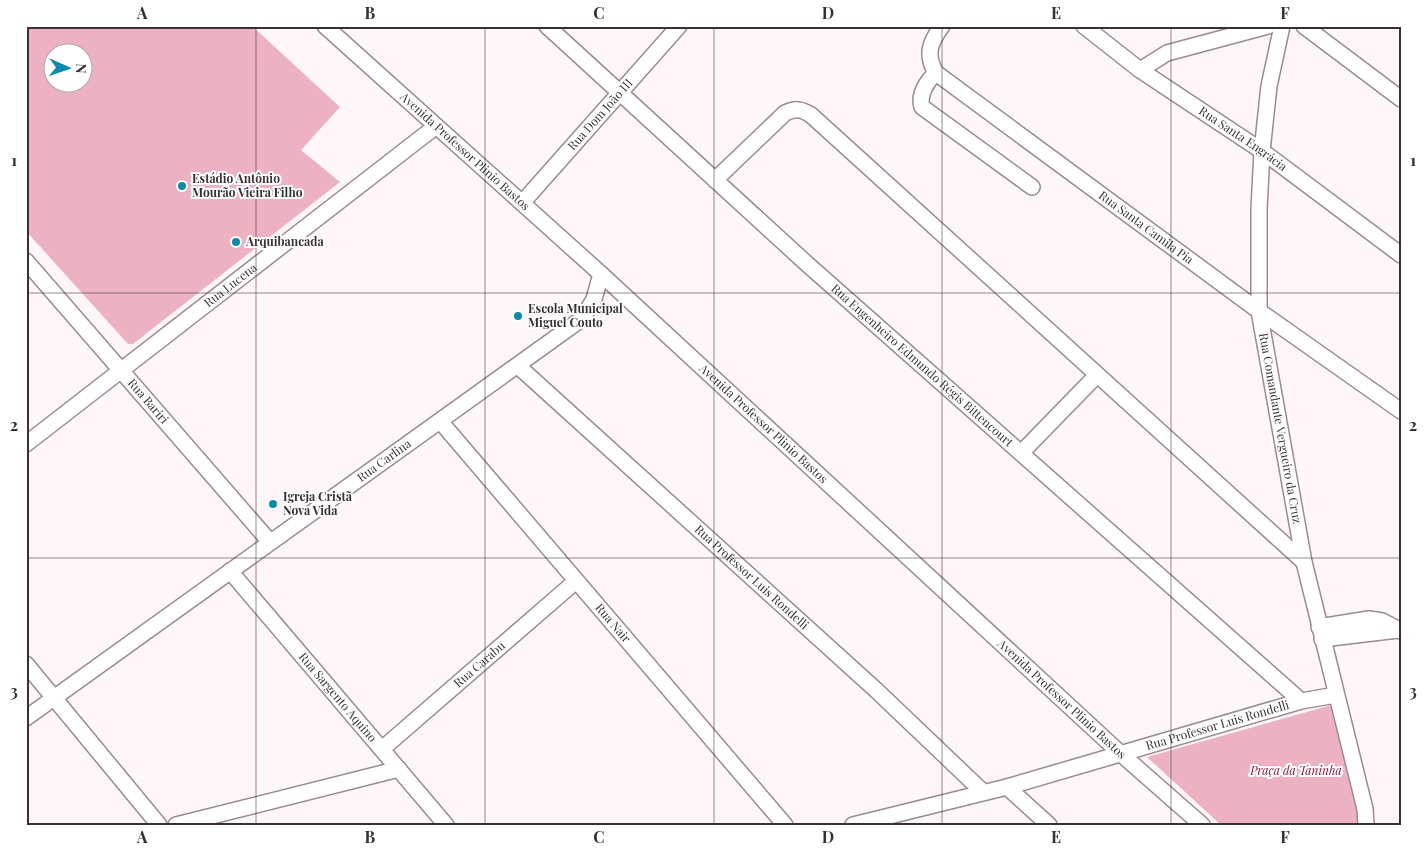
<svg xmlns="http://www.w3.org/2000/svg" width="1427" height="851" font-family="'Playfair Display',serif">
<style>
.park{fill:#ecb2c2;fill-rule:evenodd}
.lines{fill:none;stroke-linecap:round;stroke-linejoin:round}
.minor-casing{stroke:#9c8a8f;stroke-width:18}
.minor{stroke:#fff;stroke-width:15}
.grid{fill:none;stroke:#383133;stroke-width:1;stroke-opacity:0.55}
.poi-dot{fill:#098cac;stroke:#fff;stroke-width:2}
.labels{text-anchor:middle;stroke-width:4;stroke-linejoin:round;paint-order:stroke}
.street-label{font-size:12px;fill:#383133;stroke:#fff}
.poi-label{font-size:12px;font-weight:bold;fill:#383133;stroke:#fff;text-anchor:start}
.park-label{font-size:12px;font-style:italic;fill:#7e1342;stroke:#fff}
.neatline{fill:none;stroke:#383133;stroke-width:2}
.grid-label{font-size:16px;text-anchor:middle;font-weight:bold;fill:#383133}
</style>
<rect width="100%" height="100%" fill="#fef6f8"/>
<path class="park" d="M 26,26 L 252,26 L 340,107 L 301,150 L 340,182 L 138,340 L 133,344 L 128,344 L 26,231 ZM 52,52 L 82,52 L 82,82 L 52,82 Z
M 1335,704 L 1362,825 L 1221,825 L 1147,757 Z"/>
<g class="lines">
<g class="minor-casing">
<g id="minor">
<path id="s1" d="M 325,26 L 601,274 L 1120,753 L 1202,825"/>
<path id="s2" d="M 547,26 L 806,263 L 1301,701"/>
<path id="s3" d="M 942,26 C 930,42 925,55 936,73 L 1259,311 L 1401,411"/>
<path id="s4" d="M 1084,26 L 1140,70 L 1262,151 L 1401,255"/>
<path id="s5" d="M 1282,26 L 1269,86 L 1262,151 L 1259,209 L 1259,311 L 1304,562 L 1365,809 L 1366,825"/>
<path d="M 1304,26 L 1401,99"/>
<path d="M 1140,70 L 1167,53 L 1268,26"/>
<path d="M 936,73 C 927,81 918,95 922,107 L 1032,187"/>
<path d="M 715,180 L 785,113 C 796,108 801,109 811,115 L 1304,562"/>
<path id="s6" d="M 522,203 L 679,26"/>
<path id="s7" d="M 26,261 L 270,542"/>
<path id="s8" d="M 518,366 L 876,690 L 983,792"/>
<path id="s9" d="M 440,421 L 785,825"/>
<path id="s10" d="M 26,444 L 435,127"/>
<path d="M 1021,453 L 1097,375"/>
<path id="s11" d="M 230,571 L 446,825"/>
<path d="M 1319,627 L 1369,619 L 1382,621 L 1401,631"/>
<path d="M 1322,639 L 1398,630"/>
<path d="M 26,664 L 159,825"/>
<path id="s12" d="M 26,718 L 583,318 L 594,299 L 601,274"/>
<path id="s13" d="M 382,749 L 576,581"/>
<path d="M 1007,787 L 1049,825"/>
<path d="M 176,825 L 399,769"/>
<path id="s14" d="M 853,825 L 1007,787 L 1301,701 L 1336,695"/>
</g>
</g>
<use href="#minor" class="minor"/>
</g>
<path class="grid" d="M 256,26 L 256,825M 485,26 L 485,825M 714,26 L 714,825M 942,26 L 942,825M 1171,26 L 1171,825M 26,293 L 1401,293M 26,558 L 1401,558"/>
<g class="poi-dot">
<circle cx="182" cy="186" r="5"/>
<circle cx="236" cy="242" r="5"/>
<circle cx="518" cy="316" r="5"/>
<circle cx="273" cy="504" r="5"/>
</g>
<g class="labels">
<g class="street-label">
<text dy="4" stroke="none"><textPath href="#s6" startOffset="118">Rua Dom João III</textPath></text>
<text dy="4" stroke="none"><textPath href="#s4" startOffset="195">Rua Santa Engrácia</textPath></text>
<text dy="4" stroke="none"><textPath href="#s1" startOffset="188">Avenida Professor Plinio Bastos</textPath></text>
<text dy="4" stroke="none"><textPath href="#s3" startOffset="312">Rua Santa Camila Pia</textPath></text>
<text dy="4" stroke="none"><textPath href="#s10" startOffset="259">Rua Lucena</textPath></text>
<text dy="4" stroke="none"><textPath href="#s2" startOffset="506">Rua Engenheiro Edmundo Régis Bittencourt</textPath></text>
<text dy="4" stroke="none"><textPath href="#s7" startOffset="186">Rua Bariri</textPath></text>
<text dy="4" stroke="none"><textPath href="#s1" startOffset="592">Avenida Professor Plinio Bastos</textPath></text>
<text dy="4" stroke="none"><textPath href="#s5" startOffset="406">Rua Comandante Vergueiro da Cruz</textPath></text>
<text dy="4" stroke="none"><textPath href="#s12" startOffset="441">Rua Carlina</textPath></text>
<text dy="4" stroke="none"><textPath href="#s8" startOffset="315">Rua Professor Luis Rondelli</textPath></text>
<text dy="4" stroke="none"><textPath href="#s9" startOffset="266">Rua Nair</textPath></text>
<text dy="4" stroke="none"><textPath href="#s13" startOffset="129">Rua Carabu</textPath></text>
<text dy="4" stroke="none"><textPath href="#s11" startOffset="166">Rua Sargento Aquino</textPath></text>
<text dy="4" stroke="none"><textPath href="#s1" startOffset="998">Avenida Professor Plinio Bastos</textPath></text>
<text dy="4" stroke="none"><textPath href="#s14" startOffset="378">Rua Professor Luis Rondelli</textPath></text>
</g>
<g class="poi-label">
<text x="192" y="183">Estádio Antônio<tspan x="192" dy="14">Mourão Vieira Filho</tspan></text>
<text x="246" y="246">Arquibancada</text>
<text x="528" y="313">Escola Municipal<tspan x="528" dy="14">Miguel Couto</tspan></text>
<text x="283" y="501">Igreja Cristã<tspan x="283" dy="14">Nova Vida</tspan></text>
</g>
<g class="park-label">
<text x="1296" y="775">Praça da Taninha</text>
</g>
</g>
<rect width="1427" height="851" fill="none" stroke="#ffffff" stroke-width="55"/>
<g transform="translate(68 68) rotate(92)"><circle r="24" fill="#ffffff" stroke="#afadad"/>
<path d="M0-4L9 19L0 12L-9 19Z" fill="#098cac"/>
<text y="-8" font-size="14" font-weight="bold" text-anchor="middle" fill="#383133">N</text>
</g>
<rect x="28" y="28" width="1372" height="796" class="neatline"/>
<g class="grid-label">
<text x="142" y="19">A</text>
<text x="370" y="19">B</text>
<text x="599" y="19">C</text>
<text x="828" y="19">D</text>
<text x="1056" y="19">E</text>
<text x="1285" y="19">F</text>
<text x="14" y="166">1</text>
<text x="1413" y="166">1</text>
<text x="14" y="431">2</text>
<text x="1413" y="431">2</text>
<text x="14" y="697">3</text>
<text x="1413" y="697">3</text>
<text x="142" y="843">A</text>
<text x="370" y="843">B</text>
<text x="599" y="843">C</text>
<text x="828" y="843">D</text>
<text x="1056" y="843">E</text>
<text x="1285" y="843">F</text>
</g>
</svg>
